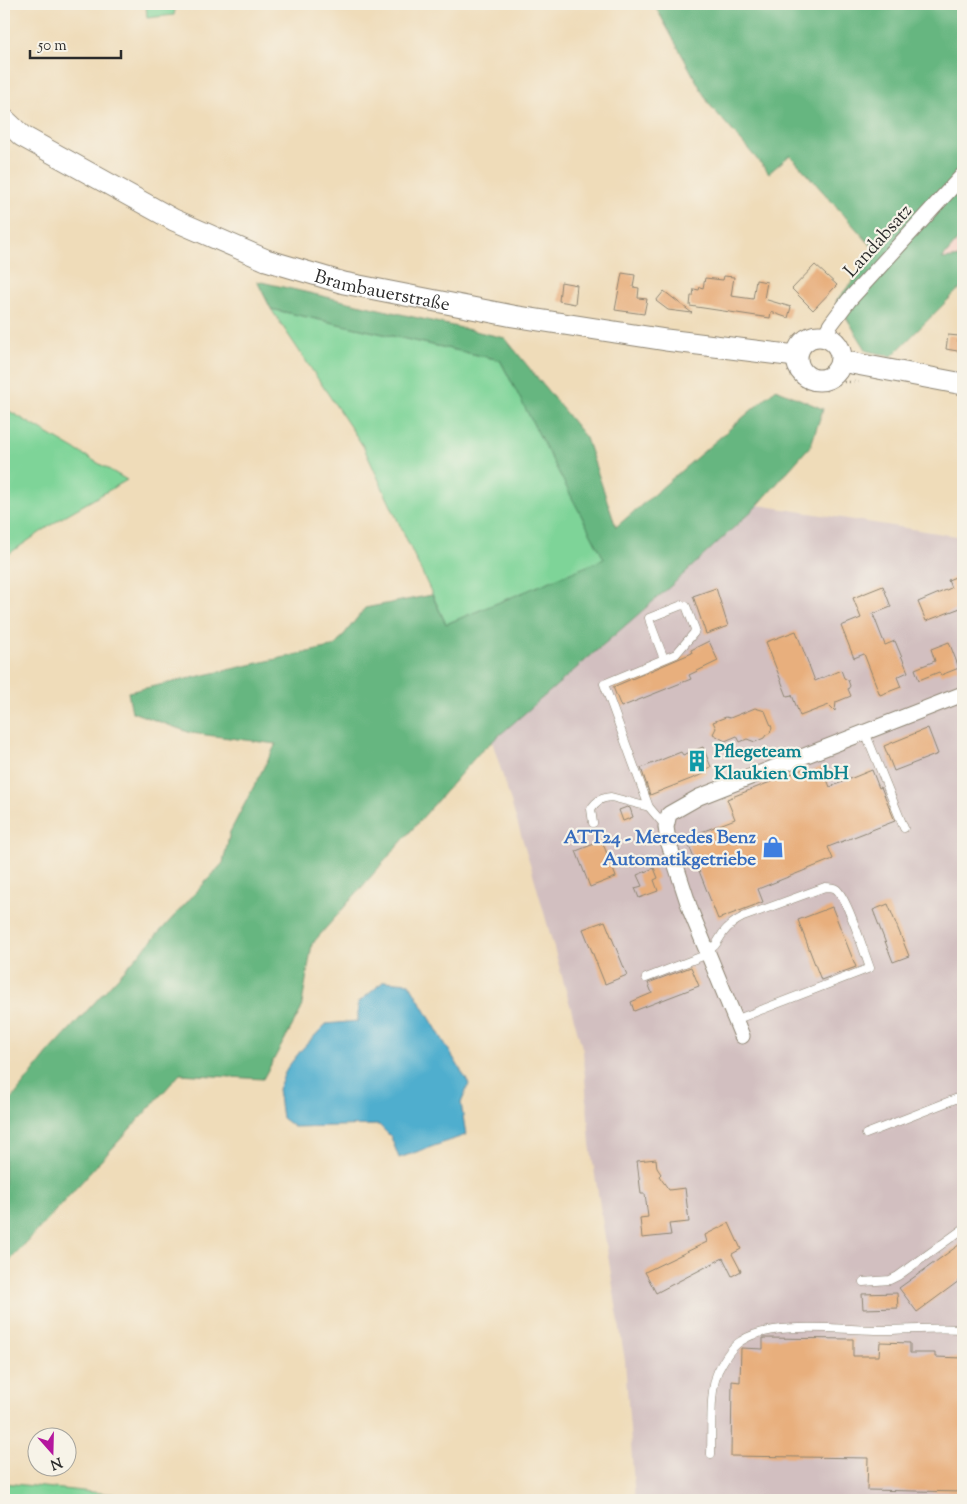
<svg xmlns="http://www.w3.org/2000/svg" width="967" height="1504" font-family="'Sorts Mill Goudy',serif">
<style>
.built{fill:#f7d1c7}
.industrial{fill:#d2bfc0}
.green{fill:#7ed498;stroke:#548062}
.forest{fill:#66b680;stroke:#487056}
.water{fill:#4faece;stroke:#3d6c7c}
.building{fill:#e8af7d}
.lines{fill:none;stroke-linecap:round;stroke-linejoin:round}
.service-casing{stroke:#8d8472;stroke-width:9}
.minor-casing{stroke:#8d8472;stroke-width:17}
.secondary-casing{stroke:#8d8472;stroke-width:23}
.path{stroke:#8d8472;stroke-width:2.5;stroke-dasharray:1 4;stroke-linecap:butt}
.service{stroke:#fff;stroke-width:8}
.minor{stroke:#fff;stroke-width:15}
.secondary{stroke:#fff;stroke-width:21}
.labels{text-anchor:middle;stroke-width:4.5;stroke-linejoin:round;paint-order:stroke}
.street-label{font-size:19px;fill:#2b2b2b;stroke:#f7f3e8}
.culture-label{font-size:19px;font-weight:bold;fill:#0d838f;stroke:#f7f3e8;text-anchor:start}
.shop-label{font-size:19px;font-weight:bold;fill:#366cbe;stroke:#f7f3e8;text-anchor:end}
</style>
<rect width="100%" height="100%" fill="#f7f3e8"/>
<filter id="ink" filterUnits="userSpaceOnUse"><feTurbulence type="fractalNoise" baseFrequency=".02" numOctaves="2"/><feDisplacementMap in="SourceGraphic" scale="10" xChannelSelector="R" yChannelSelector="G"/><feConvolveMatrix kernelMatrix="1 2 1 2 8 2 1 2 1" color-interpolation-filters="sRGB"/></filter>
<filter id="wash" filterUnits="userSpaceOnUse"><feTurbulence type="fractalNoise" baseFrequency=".0096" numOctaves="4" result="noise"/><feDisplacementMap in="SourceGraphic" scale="20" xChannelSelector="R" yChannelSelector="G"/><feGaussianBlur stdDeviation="1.12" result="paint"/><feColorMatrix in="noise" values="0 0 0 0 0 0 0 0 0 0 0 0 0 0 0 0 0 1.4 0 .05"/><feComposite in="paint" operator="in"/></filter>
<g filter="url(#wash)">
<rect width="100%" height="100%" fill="#efdcb9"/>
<path class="built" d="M 963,235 L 963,257 L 942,259 Z"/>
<path class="industrial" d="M 758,505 L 963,537 L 963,1500 L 635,1500 L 625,1361 L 590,1144 L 583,1051 L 532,870 L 492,741 L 673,584 Z"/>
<path class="green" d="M 146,4 L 176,4 L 174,15 L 147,18 Z
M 271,309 L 500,360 L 605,560 L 446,624 L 363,446 Z
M 4,408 L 127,480 L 66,515 L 4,557 Z
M 4,1483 L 170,1500 L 4,1500 Z"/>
<path class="forest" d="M 654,4 L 963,4 L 963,234 L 942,259 L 963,257 L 963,289 L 958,290 L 892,356 L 867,351 L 836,301 L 877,252 L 790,155 L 769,173 L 709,104 Z
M 257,281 L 505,338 L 586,438 L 616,527 L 776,389 L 823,409 L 811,445 L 758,505 L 673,584 L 479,753 L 312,944 L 301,1010 L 263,1079 L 180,1074 L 4,1267 L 4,1109 L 48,1053 L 223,863 L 230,832 L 276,744 L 191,733 L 132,712 L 128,692 L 335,646 L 365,608 L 432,595 L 446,624 L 604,559 L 500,360 L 271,309 Z"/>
<path class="water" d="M 384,981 L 409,983 L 469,1084 L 461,1103 L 466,1135 L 399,1158 L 391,1137 L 379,1125 L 294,1127 L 282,1118 L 278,1089 L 287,1068 L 302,1049 L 326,1024 L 358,1021 L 358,1003 Z"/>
<g id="blocks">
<path class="building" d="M 815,265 L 837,285 L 813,310 L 792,289 Z
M 622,273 L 635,275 L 633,287 L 639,288 L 638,298 L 647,299 L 644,314 L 615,310 Z
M 724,276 L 734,277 L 731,296 L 753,299 L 756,280 L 767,282 L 764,299 L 791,307 L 788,318 L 771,312 L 770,318 L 690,306 L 691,296 L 693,296 L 694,289 L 699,290 L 700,287 L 703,288 L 705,278 L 723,280 Z
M 561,282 L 577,285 L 575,304 L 559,301 Z
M 664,291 L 692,313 L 668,310 L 656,301 Z
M 948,335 L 959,336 L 958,342 L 963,344 L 963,352 L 946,349 Z
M 963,574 L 963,607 L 926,621 L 918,602 L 951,588 L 948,580 Z
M 883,586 L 891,607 L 873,614 L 885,645 L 895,641 L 908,672 L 897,677 L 901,687 L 880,695 L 864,654 L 854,658 L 841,626 L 861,618 L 853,598 Z
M 716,588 L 728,626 L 706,634 L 693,596 Z
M 796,631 L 815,681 L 841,670 L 844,678 L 848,680 L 850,686 L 848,689 L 851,696 L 836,702 L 835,711 L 829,705 L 800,716 L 792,695 L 787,696 L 766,642 Z
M 709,641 L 718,661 L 689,675 L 691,679 L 621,707 L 613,687 L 692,653 L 691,650 Z
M 949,642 L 959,668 L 941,675 L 939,672 L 919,680 L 915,669 L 935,661 L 931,649 Z
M 755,708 L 765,711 L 772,728 L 770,733 L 766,735 L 764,738 L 755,742 L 747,739 L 740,742 L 737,736 L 725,741 L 713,734 L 716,728 L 713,722 L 726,717 L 730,718 Z
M 928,728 L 938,754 L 894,771 L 884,746 Z
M 703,747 L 711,767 L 705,770 L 706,773 L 650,795 L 641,768 L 681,752 L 683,755 Z
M 822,767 L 830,787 L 872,770 L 879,788 L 881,787 L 895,821 L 828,847 L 833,859 L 758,889 L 763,902 L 718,919 L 686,838 L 735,819 L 727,799 L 806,768 L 807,772 Z
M 627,807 L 630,808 L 633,817 L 623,821 L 619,810 Z
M 602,841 L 616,877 L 590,887 L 576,851 Z
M 654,868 L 658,878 L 654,880 L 658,891 L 639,898 L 635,888 L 642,886 L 637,875 Z
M 888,904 L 909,956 L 893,962 L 873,910 Z
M 832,907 L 856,967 L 821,980 L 798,920 Z
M 605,921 L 627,975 L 605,984 L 583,929 Z
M 691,967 L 699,986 L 634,1011 L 631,1002 L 652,993 L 648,983 Z
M 656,1159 L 657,1168 L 661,1174 L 659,1176 L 669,1190 L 685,1188 L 689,1222 L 669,1224 L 671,1235 L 642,1238 L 640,1218 L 648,1217 L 645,1194 L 641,1194 L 637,1161 Z
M 729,1223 L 741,1249 L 732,1254 L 741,1271 L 732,1276 L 723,1258 L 656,1293 L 645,1272 L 707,1242 L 705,1235 Z
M 963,1242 L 963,1278 L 917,1312 L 899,1288 Z
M 897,1293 L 898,1308 L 863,1309 L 862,1294 Z
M 763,1338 L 853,1339 L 853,1356 L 879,1356 L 880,1342 L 910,1343 L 910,1353 L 935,1353 L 935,1357 L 963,1358 L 963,1492 L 867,1490 L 868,1458 L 731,1456 L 732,1381 L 740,1382 L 741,1348 L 763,1349 Z"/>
</g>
</g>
<g filter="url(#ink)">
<use href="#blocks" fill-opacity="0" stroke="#8d8472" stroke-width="1"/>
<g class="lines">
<g class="service-casing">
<path id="service" d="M 664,659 L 650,622 L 649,618 L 682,605 L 686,606 L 688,611 L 695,629 L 694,633 L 676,654 L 604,684 L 649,807 L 666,827
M 865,732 L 904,828
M 593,823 L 591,809 C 596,801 601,798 611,797 L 649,807
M 707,951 C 717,946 717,942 723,933 C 729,925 735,921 743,917 L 825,887 C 829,887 833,887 836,889 C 847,897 864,952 870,968 L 735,1020
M 646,978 L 708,954
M 866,1134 L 963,1096
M 863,1282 L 890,1280 L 898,1276 L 963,1229
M 711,1454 C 712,1430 709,1391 718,1371 C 723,1361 731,1347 741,1341 C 772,1320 843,1330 880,1330 C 907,1330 935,1327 963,1329"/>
</g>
<g class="minor-casing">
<path id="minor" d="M 824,336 L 831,324 L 849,300 L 963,175
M 742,1036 L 691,912 L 668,841 L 666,827 L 669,814 L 699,797 L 963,694"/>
</g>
<g class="secondary-casing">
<g id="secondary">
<path id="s1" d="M 4,119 L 22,136 L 174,220 L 266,260 L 344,283 L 513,316 L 666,340 L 796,356"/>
<circle cx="819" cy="358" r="22"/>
<path d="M 841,361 L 963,384"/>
</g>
</g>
<path class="path" d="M 841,331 L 849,345
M 795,338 L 813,327
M 788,371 L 797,382 L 807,389 L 826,390 L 844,382 L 859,382"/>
<use href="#service" class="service"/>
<use href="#minor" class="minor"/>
<use href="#secondary" class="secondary"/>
</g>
</g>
<defs>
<g id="building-bare" transform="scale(1.725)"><path d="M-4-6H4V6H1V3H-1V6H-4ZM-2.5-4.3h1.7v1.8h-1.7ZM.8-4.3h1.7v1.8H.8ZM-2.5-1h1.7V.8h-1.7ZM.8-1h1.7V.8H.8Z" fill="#0f9aa8" stroke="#f7f3e8" stroke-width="2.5" paint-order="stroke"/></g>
<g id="shop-bare" transform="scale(1.725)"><path d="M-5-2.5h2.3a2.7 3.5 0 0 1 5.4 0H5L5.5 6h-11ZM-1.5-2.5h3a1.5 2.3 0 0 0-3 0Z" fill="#3f7fe0" stroke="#f7f3e8" stroke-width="2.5" paint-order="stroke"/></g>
</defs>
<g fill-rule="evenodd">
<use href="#building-bare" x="697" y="761"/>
<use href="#shop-bare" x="773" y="847"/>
</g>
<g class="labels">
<g class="street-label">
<text transform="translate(877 240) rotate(-48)" y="7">Landabsatz</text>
<text dy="7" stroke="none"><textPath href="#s1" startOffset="419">Brambauerstraße</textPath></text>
</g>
<g class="culture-label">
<text x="714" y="757">Pflegeteam<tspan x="714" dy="22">Klaukien GmbH</tspan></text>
</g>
<g class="shop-label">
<text x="756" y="843">ATT24 - Mercedes Benz<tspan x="756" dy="22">Automatikgetriebe</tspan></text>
</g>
</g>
<rect width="967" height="1504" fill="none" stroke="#f7f3e8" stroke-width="20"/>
<g transform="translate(52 1452) rotate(160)"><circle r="24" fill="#f7f3e8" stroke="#a5a39c"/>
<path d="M0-4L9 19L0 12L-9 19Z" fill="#b5179e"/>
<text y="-8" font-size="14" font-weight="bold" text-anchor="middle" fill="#2b2b2b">N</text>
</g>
<path d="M30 50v8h91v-8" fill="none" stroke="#2b2b2b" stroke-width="2.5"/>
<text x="38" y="50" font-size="15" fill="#2b2b2b" stroke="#f7f3e8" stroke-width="4" paint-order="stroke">50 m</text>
</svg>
